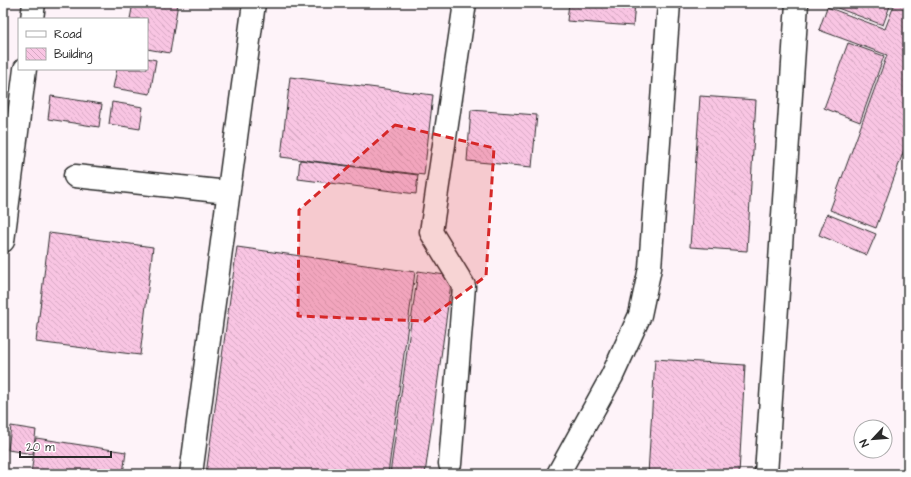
<svg xmlns="http://www.w3.org/2000/svg" width="911" height="477" font-family="'Architects Daughter',sans-serif">
<style>
.building{fill:url(#building-back-hatch);stroke:#2b2b2b}
.lines{fill:none;stroke-linecap:round;stroke-linejoin:round}
.minor-casing{stroke:#2b2b2b;stroke-width:25}
.minor{stroke:#fff;stroke-width:22}
.marked{fill:#d62828;fill-opacity:0.2;stroke:#d62828;stroke-width:3;stroke-dasharray:8 5;stroke-linejoin:round}
</style>
<defs>
<pattern id="building-back-hatch" width="6" height="6" patternUnits="userSpaceOnUse"><rect width="6" height="6" fill="#f9c5e3"/><path d="M-1 5l2 2M0 0l6 6M5-1l2 2" fill="none" stroke="#d6a9c3"/></pattern>
</defs>
<rect width="100%" height="100%" fill="#fef3f9"/>
<filter id="ink" filterUnits="userSpaceOnUse"><feTurbulence type="fractalNoise" baseFrequency=".025" numOctaves="2"/><feDisplacementMap in="SourceGraphic" scale="8" xChannelSelector="R" yChannelSelector="G"/><feConvolveMatrix kernelMatrix="1 2 1 2 8 2 1 2 1" color-interpolation-filters="sRGB"/></filter>
<g filter="url(#ink)">
<path class="building" d="M 133,3 L 178,3 L 170,53 L 147,49 L 147,19 L 130,19 Z
M 569,3 L 635,3 L 633,26 L 567,21 Z
M 824,3 L 891,3 L 883,25 Z
M 895,3 L 908,3 L 908,139 L 876,228 L 830,210 L 887,55 L 819,30 L 827,7 L 885,29 Z
M 848,43 L 884,56 L 860,122 L 824,108 Z
M 147,58 L 156,60 L 150,94 L 113,88 L 117,69 L 147,69 Z
M 290,77 L 433,95 L 424,175 L 281,157 Z
M 51,96 L 102,104 L 99,127 L 48,119 Z
M 700,96 L 756,100 L 747,251 L 690,247 Z
M 112,102 L 143,107 L 140,129 L 109,124 Z
M 471,110 L 537,115 L 532,167 L 467,161 Z
M 300,160 L 418,175 L 416,194 L 298,179 Z
M 827,214 L 876,234 L 867,255 L 819,235 Z
M 49,233 L 153,247 L 140,355 L 36,342 Z
M 237,247 L 415,272 L 388,474 L 206,474 Z
M 418,271 L 452,276 L 425,474 L 390,474 Z
M 655,359 L 745,365 L 739,474 L 648,474 Z
M 11,426 L 36,430 L 33,454 L 8,450 Z
M 36,438 L 126,452 L 123,474 L 31,474 Z"/>
<g class="lines">
<g class="minor-casing">
<path id="minor" d="M 32,19 L 34,3
M 75,176 L 228,192
M 3,241 L 25,69
M 450,464 L 464,286 L 431,232 L 465,3
M 191,474 L 254,3
M 558,474 L 612,376 L 640,315 L 650,268 L 669,3
M 766,474 L 797,3"/>
</g>
<use href="#minor" class="minor"/>
</g>
</g>
<path class="marked" d="M 395,125 L 494,148 L 486,276 L 425,321 L 298,316 L 299,210 Z"/>
<rect width="911" height="477" fill="none" stroke="#fff" stroke-width="16"/>
<rect x="8" y="8" width="895" height="461" fill="none" stroke="#2b2b2b" stroke-width="1.5" filter="url(#ink)"/>
<rect x="18" y="18" width="130" height="52" fill="#ffffff" stroke="#aaaaaa"/>
<rect x="26" y="31" width="20" height="6" fill="#ffffff" stroke="#aaaaaa"/>
<text x="54" y="38" font-size="12" fill="#2b2b2b">Road</text>
<rect x="26" y="48" width="20" height="12" fill="url(#building-back-hatch)" stroke="#aaaaaa"/>
<text x="54" y="58" font-size="12" fill="#2b2b2b">Building</text>
<g transform="translate(873 439) rotate(244)"><circle r="19" fill="#ffffff" stroke="#aaaaaa"/>
<path d="M0-3L7 15L0 10L-7 15Z" fill="#2b2b2b"/>
<text y="-6" font-size="11" font-weight="bold" text-anchor="middle" fill="#2b2b2b">N</text>
</g>
<path d="M20 451v6h91v-6" fill="none" stroke="#2b2b2b" stroke-width="2"/>
<text x="26" y="451" font-size="12" fill="#2b2b2b" stroke="#ffffff" stroke-width="3" paint-order="stroke">20 m</text>
</svg>
